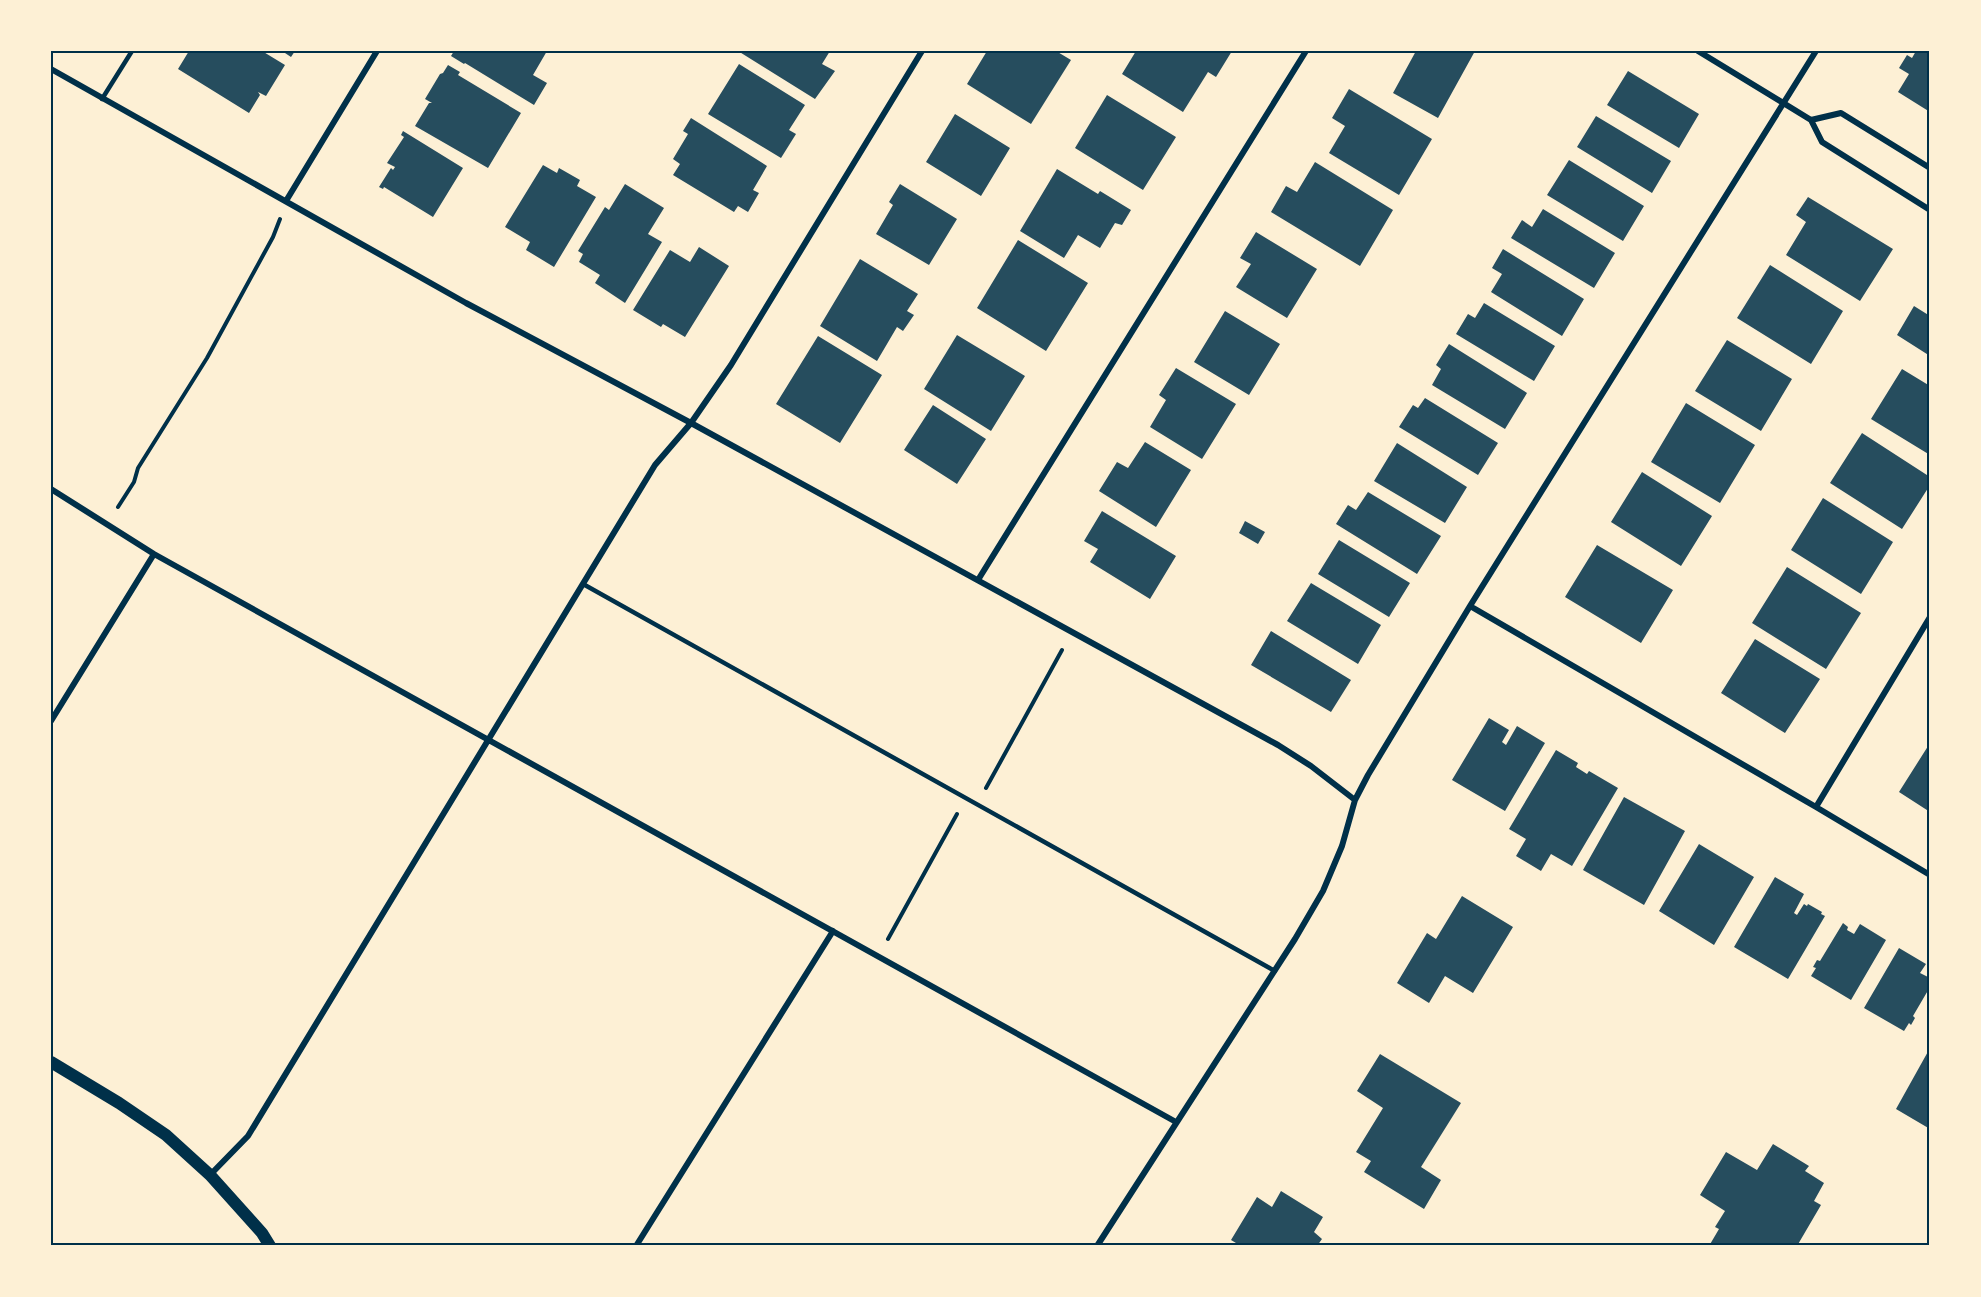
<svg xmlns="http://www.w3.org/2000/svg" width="1981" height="1297" font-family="'Exo 2',sans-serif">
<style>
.building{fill:#264d5e}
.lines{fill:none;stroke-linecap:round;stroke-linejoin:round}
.path{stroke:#003049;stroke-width:4}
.service{stroke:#003049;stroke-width:4.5}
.minor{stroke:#003049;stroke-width:6}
.secondary{stroke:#003049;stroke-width:12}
.neatline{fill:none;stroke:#003049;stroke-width:2}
</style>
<rect width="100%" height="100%" fill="#fdf0d5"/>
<path class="building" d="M 189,51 L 262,51 L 285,65 L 266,96 L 258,92 L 260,95 L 249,113 L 178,69 Z
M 282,51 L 295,51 L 291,57 Z
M 454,51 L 547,51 L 533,75 L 547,83 L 534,105 L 465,63 L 464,64 L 451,56 Z
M 738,51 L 830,51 L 822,64 L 835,71 L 815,99 Z
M 987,51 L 1056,51 L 1071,60 L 1031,124 L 967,84 Z
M 1136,51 L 1232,51 L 1216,77 L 1208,72 L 1183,112 L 1122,74 Z
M 1416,51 L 1475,51 L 1438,118 L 1393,93 Z
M 1916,51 L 1930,51 L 1930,112 L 1898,92 L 1909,74 L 1899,68 L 1907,55 L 1912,58 Z
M 739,64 L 805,105 L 789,130 L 796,134 L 781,158 L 708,114 Z
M 448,65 L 460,72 L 458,75 L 521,113 L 488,168 L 415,126 L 429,103 L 432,103 L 425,99 L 440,74 L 443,73 Z
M 1628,71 L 1699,114 L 1679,148 L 1607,105 Z
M 1349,89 L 1432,139 L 1399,195 L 1329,153 L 1345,126 L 1332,118 Z
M 1107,95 L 1176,137 L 1143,190 L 1075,148 Z
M 955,114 L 1010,148 L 981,196 L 926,162 Z
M 1596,116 L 1671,161 L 1652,193 L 1577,147 Z
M 691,118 L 767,166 L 753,190 L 759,193 L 748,212 L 738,206 L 734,212 L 673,175 L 680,164 L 673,159 L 688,134 L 683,131 Z
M 403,131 L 463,168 L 433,217 L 384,187 L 383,189 L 379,187 L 391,168 L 393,170 L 395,167 L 387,163 L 404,137 L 401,135 Z
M 1569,160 L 1644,206 L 1623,241 L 1547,195 Z
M 1315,162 L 1393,210 L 1360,266 L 1271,212 L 1286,186 L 1297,192 Z
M 543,165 L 557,173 L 559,168 L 580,180 L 577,186 L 596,197 L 554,267 L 526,250 L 530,242 L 505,227 Z
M 1057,169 L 1098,194 L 1100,191 L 1131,210 L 1122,225 L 1115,223 L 1100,248 L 1078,235 L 1064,258 L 1020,231 Z
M 625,184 L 664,208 L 648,234 L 662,242 L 625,303 L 595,283 L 600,275 L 579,262 L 583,254 L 578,251 L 605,207 L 609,210 Z
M 900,184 L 957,219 L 929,265 L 876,234 L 893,205 L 889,202 Z
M 1808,197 L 1893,249 L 1860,301 L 1786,255 L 1806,222 L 1796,215 Z
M 1543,209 L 1615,253 L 1594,288 L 1511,238 L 1522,220 L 1532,227 Z
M 1256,232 L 1317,269 L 1287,318 L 1236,287 L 1251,264 L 1240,258 Z
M 1018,240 L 1088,283 L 1046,351 L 977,308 Z
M 699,247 L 729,266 L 685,337 L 663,324 L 661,327 L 633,310 L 670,250 L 690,262 Z
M 1503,249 L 1584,299 L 1562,336 L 1491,292 L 1502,274 L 1492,268 Z
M 860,259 L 918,294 L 907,311 L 914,315 L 903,331 L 897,327 L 877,361 L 820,326 Z
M 1770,265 L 1843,311 L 1811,364 L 1737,318 Z
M 1484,303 L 1555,346 L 1534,381 L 1456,334 L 1468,314 L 1475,318 Z
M 1914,306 L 1930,316 L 1930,356 L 1897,335 Z
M 1225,311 L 1280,344 L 1249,395 L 1194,362 Z
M 957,335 L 1025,376 L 991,431 L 924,389 Z
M 818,336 L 882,375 L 840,443 L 776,404 Z
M 1727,340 L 1792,379 L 1761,431 L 1695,391 Z
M 1449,344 L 1527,393 L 1505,429 L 1432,385 L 1441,369 L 1436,365 Z
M 1176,368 L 1236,404 L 1202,459 L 1150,427 L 1166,400 L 1159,395 Z
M 1902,369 L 1930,386 L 1930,455 L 1871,419 Z
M 1425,398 L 1498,443 L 1478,475 L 1399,427 L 1413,405 L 1418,408 Z
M 1686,403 L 1755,445 L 1720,503 L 1651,462 Z
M 933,405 L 986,439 L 957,484 L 904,450 Z
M 1862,433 L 1930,477 L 1930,485 L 1902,529 L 1830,483 Z
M 1145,442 L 1191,470 L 1156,527 L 1099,491 L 1117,462 L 1128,468 Z
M 1397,443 L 1467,487 L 1445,523 L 1374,481 Z
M 1642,472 L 1712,516 L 1681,566 L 1611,522 Z
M 1368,492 L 1441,536 L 1417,574 L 1336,524 L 1348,505 L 1356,510 Z
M 1823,498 L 1893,542 L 1861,594 L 1791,550 Z
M 1102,511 L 1176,556 L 1150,599 L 1090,562 L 1098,549 L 1084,541 Z
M 1245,521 L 1265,532 L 1258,544 L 1239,533 Z
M 1339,540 L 1410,583 L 1389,617 L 1318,574 Z
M 1597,545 L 1673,590 L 1641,643 L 1565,597 Z
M 1787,567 L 1861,613 L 1826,669 L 1752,623 Z
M 1311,583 L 1381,625 L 1358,664 L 1287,621 Z
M 1271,631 L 1351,680 L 1331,712 L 1251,665 Z
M 1755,639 L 1820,679 L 1785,733 L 1721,693 Z
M 1489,718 L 1509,730 L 1502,742 L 1506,745 L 1517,726 L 1545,743 L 1505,811 L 1452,780 Z
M 1930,743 L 1930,812 L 1899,792 Z
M 1556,750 L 1578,763 L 1576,767 L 1587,774 L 1589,771 L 1618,788 L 1572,866 L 1551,854 L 1541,871 L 1516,856 L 1526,839 L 1509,829 Z
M 1624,797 L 1685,831 L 1644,905 L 1583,870 Z
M 1699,844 L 1754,877 L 1714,945 L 1659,911 Z
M 1775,877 L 1804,894 L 1794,913 L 1797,915 L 1804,904 L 1807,906 L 1808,904 L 1822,912 L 1821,914 L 1825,916 L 1788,979 L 1734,947 Z
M 1462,896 L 1513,927 L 1473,993 L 1445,976 L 1429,1003 L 1397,983 L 1427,933 L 1436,939 Z
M 1843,923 L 1848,927 L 1847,930 L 1854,934 L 1860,924 L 1886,940 L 1851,1000 L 1811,976 L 1816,968 L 1813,967 L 1817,960 L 1820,961 Z
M 1899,948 L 1926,964 L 1920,973 L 1928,977 L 1930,974 L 1930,987 L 1913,1016 L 1915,1018 L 1911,1025 L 1909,1023 L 1904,1031 L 1864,1008 Z
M 1930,1048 L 1930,1129 L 1896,1109 Z
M 1380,1054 L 1461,1103 L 1421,1167 L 1441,1180 L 1424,1209 L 1364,1172 L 1371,1161 L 1356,1152 L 1383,1108 L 1357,1091 Z
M 1773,1144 L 1809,1166 L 1805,1171 L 1824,1183 L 1814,1201 L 1821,1205 L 1797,1246 L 1709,1246 L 1719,1229 L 1715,1227 L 1725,1211 L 1700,1195 L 1726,1152 L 1757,1170 Z
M 1281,1191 L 1323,1217 L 1314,1232 L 1322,1239 L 1317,1246 L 1241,1246 L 1231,1240 L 1257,1197 L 1272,1207 Z"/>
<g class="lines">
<path class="path" d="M 118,507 L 134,482 L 138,468 L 207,358 L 273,237 L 280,219
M 986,788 L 1062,650
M 888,939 L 957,814"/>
<path class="service" d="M 102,99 L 132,51
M 583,584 L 1275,971"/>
<path class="minor" d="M 1698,51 L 1811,120 L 1822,142 L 1930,210
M 51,69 L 466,303 L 691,423 L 1278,745 L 1311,766 L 1355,800
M 1811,120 L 1841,113 L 1930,168
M 286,201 L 377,51
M 51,489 L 154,554 L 1176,1122
M 978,580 L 1306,51
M 1470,606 L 1816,807 L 1930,875
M 51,721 L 154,554
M 1816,807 L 1930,617
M 210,1175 L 248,1136 L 655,465 L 691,423 L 731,365 L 922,51
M 636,1246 L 833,931
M 1097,1246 L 1295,939 L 1323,891 L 1342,846 L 1355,800 L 1368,775 L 1470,606 L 1816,51"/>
<path class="secondary" d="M 51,1062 L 119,1103 L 166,1135 L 210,1175 L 262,1233 L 270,1246"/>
</g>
<rect width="1981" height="1297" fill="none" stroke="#fdf0d5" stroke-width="105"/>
<rect x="52" y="52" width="1876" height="1192" class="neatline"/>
</svg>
